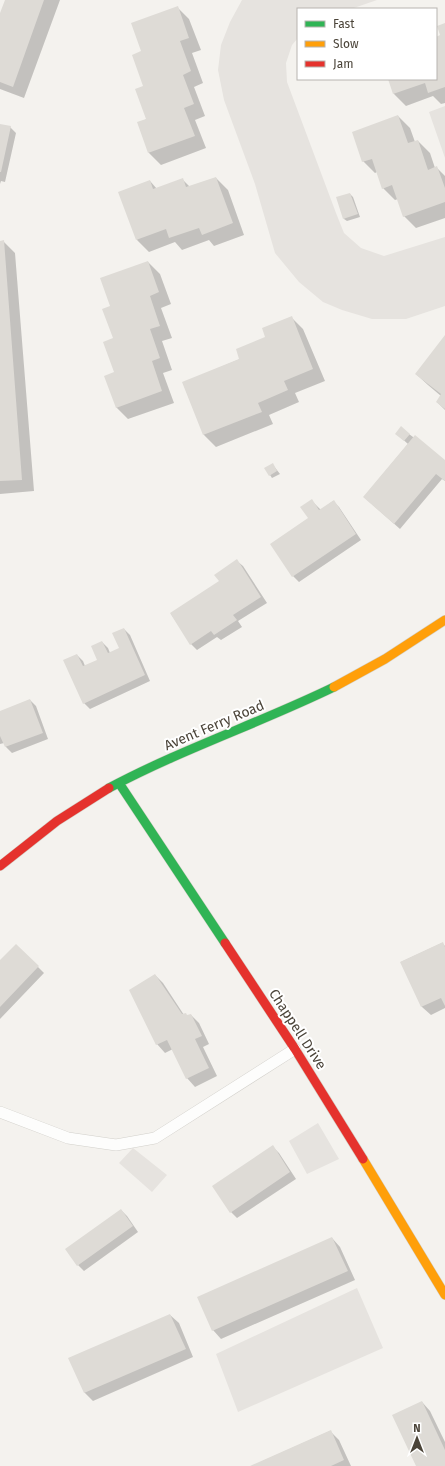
<svg xmlns="http://www.w3.org/2000/svg" width="445" height="1466" font-family="'Fira Sans',sans-serif">
<style>
.parking{fill:#e6e3df}
.shadow{fill:#0003}
.building{fill:#dedbd6}
.lines{fill:none;stroke-linecap:round;stroke-linejoin:round}
.lane-casing{stroke:#d2d0cb;stroke-width:12}
.fast-casing{stroke:#d3cfc5;stroke-width:10}
.slow-casing{stroke:#d3cfc5;stroke-width:10}
.jam-casing{stroke:#d3cfc5;stroke-width:10}
.lane{stroke:#fdfdfc;stroke-width:11}
.fast{stroke:#30b455;stroke-width:9}
.slow{stroke:#ff9f0a;stroke-width:9}
.jam{stroke:#e5322d;stroke-width:9}
.labels{text-anchor:middle;stroke-width:4;stroke-linejoin:round;paint-order:stroke}
.street-label{font-size:14px;fill:#4b4439;stroke:#fff}
</style>
<rect width="100%" height="100%" fill="#f4f2ee"/>
<path class="parking" d="M 242,0 L 377,0 L 351,9 L 298,9 L 298,38 L 292,45 L 286,63 L 287,82 L 336,213 L 344,233 L 361,248 L 384,256 L 445,237 L 445,306 L 406,319 L 372,319 L 342,310 L 323,302 L 299,282 L 275,253 L 255,184 L 224,100 L 218,70 L 221,45 L 230,22 Z
M 445,106 L 445,158 L 429,112 Z
M 318,1123 L 339,1159 L 307,1174 L 289,1141 Z
M 133,1148 L 167,1175 L 152,1192 L 119,1163 Z
M 357,1288 L 383,1348 L 238,1412 L 216,1354 Z"/>
<path class="shadow" d="M 6,0 L 60,0 L 24,98 L 0,89 L 0,16 Z
M 177,7 L 189,19 L 201,50 L 192,53 L 203,83 L 194,87 L 205,116 L 195,120 L 206,148 L 161,165 L 149,153 L 138,123 L 147,119 L 142,52 Z
M 445,24 L 445,103 L 441,104 L 433,96 L 406,106 L 394,94 L 389,79 L 436,79 L 436,38 L 442,36 Z
M 398,116 L 410,128 L 415,142 L 418,141 L 430,153 L 435,168 L 437,168 L 445,176 L 445,218 L 416,228 L 404,216 L 398,199 L 395,200 L 383,188 L 377,172 L 375,173 L 363,161 Z
M 0,125 L 10,127 L 16,133 L 5,182 L 1,181 L 0,184 Z
M 216,178 L 228,190 L 244,235 L 214,246 L 209,240 L 182,250 L 175,242 L 149,252 L 137,240 L 150,181 L 157,189 L 182,179 L 190,187 Z
M 350,194 L 353,197 L 360,217 L 347,221 L 344,219 Z
M 3,241 L 15,253 L 34,491 L 0,494 L 0,242 Z
M 148,262 L 160,274 L 171,304 L 161,308 L 172,338 L 162,341 L 172,370 L 163,373 L 174,403 L 128,419 L 116,407 L 112,307 Z
M 291,317 L 303,329 L 325,381 L 295,393 L 299,402 L 269,415 L 273,424 L 216,447 L 204,435 L 183,383 L 240,359 Z
M 445,337 L 445,410 L 437,402 L 441,396 L 428,385 L 416,374 Z
M 409,434 L 445,461 L 445,481 L 442,479 L 400,529 L 364,497 L 408,444 L 399,436 Z
M 273,465 L 280,474 L 272,478 L 270,475 Z
M 312,501 L 321,510 L 333,501 L 339,507 L 361,540 L 299,582 L 293,576 L 309,519 Z
M 237,561 L 243,566 L 267,603 L 238,621 L 242,627 L 221,640 L 217,637 L 197,650 L 191,644 L 171,614 L 220,582 Z
M 124,629 L 130,635 L 150,681 L 90,709 L 84,703 L 77,655 L 83,661 L 85,666 L 99,660 L 102,642 L 108,648 L 110,653 L 120,649 Z
M 30,700 L 36,706 L 48,739 L 12,753 L 6,747 L 4,743 L 0,744 L 0,712 Z
M 442,943 L 445,946 L 445,1008 L 431,1015 L 422,1007 L 401,962 Z
M 16,945 L 44,973 L 0,1019 L 0,962 Z
M 155,975 L 163,983 L 184,1015 L 188,1016 L 191,1015 L 199,1023 L 209,1044 L 203,1047 L 217,1076 L 195,1087 L 187,1078 L 173,1049 L 165,1053 L 157,1044 Z
M 273,1147 L 279,1153 L 296,1179 L 237,1218 L 231,1212 Z
M 121,1210 L 127,1216 L 138,1232 L 84,1271 L 78,1265 Z
M 332,1238 L 340,1247 L 355,1280 L 221,1339 L 213,1330 Z
M 170,1315 L 179,1323 L 193,1357 L 93,1401 L 84,1392 Z
M 422,1402 L 430,1411 L 445,1442 L 445,1466 L 417,1466 Z
M 330,1431 L 339,1440 L 351,1466 L 252,1466 Z"/>
<path class="building" d="M 5,0 L 44,0 L 13,87 L 0,82 L 0,13 Z
M 178,6 L 189,38 L 180,41 L 191,71 L 183,75 L 194,104 L 184,108 L 195,136 L 148,153 L 137,122 L 146,119 L 135,89 L 143,86 L 132,55 L 141,51 L 131,23 Z
M 445,23 L 445,87 L 428,93 L 425,83 L 393,94 L 388,79 L 436,79 L 436,37 L 440,35 L 437,26 Z
M 398,115 L 408,143 L 418,140 L 428,170 L 437,166 L 445,188 L 445,202 L 403,217 L 392,185 L 382,189 L 372,159 L 362,162 L 352,132 Z
M 0,124 L 11,126 L 1,172 L 0,172 Z
M 216,177 L 233,223 L 202,235 L 199,228 L 169,238 L 166,229 L 136,240 L 118,192 L 150,180 L 153,189 L 183,178 L 186,187 Z
M 350,193 L 358,214 L 343,219 L 336,197 Z
M 4,240 L 22,480 L 0,481 L 0,241 Z
M 148,261 L 159,292 L 150,296 L 160,326 L 150,329 L 160,358 L 152,361 L 162,391 L 116,408 L 104,376 L 114,372 L 103,342 L 113,338 L 102,309 L 110,306 L 100,278 Z
M 292,316 L 313,369 L 284,381 L 288,390 L 258,403 L 262,412 L 203,435 L 182,382 L 239,359 L 236,349 L 265,337 L 262,328 Z
M 445,335 L 445,409 L 436,402 L 441,394 L 415,374 Z
M 401,426 L 410,434 L 404,441 L 395,434 Z
M 415,435 L 445,460 L 445,481 L 436,474 L 394,524 L 363,497 Z
M 273,463 L 277,471 L 269,476 L 264,468 Z
M 312,499 L 319,510 L 334,500 L 356,534 L 292,577 L 270,544 L 308,518 L 300,507 Z
M 237,559 L 261,597 L 233,615 L 237,620 L 214,635 L 211,631 L 190,645 L 170,613 L 219,581 L 214,575 Z
M 124,628 L 145,675 L 83,704 L 63,660 L 77,654 L 83,666 L 97,660 L 91,646 L 102,641 L 108,653 L 119,648 L 112,633 Z
M 30,699 L 43,733 L 5,747 L 0,736 L 0,711 Z
M 443,942 L 445,947 L 445,1006 L 441,998 L 421,1007 L 400,962 Z
M 16,944 L 39,966 L 0,1007 L 0,960 Z
M 155,974 L 182,1014 L 186,1013 L 187,1015 L 191,1014 L 202,1036 L 195,1039 L 209,1068 L 186,1079 L 167,1040 L 156,1045 L 129,990 Z
M 273,1145 L 290,1172 L 230,1213 L 212,1186 Z
M 121,1209 L 133,1226 L 77,1266 L 65,1249 Z
M 332,1237 L 348,1271 L 212,1331 L 197,1297 Z
M 170,1314 L 186,1349 L 84,1393 L 68,1358 Z
M 422,1401 L 445,1450 L 445,1466 L 416,1466 L 392,1415 Z
M 331,1430 L 344,1460 L 331,1466 L 250,1466 Z"/>
<g class="lines">
<g class="lane-casing">
<path id="lane" d="M 0,1112 L 68,1138 L 116,1145 L 155,1138 L 295,1049"/>
</g>
<g class="fast-casing">
<path id="fast" d="M 119,783 L 225,943
M 109,788 C 182,749 260,723 334,687"/>
</g>
<g class="slow-casing">
<path id="slow" d="M 334,687 L 385,659 L 445,620
M 363,1159 L 445,1295"/>
</g>
<g class="jam-casing">
<path id="jam" d="M 0,866 L 57,821 L 109,788
M 225,943 L 295,1049 L 363,1159"/>
</g>
<use href="#lane" class="lane"/>
<use href="#fast" class="fast"/>
<use href="#slow" class="slow"/>
<use href="#jam" class="jam"/>
</g>
<g class="labels">
<g class="street-label">
<text transform="translate(214 725) rotate(-23)" y="5">Avent Ferry Road</text>
<text transform="translate(298 1029) rotate(57)" y="5">Chappell Drive</text>
</g>
</g>
<rect x="297" y="8" width="140" height="72" fill="#ffffff" stroke="#b7b4b0"/>
<rect x="305" y="21" width="20" height="6" fill="#30b455" stroke="#b7b4b0"/>
<text x="333" y="28" font-size="12" fill="#4b4439">Fast</text>
<rect x="305" y="41" width="20" height="6" fill="#ff9f0a" stroke="#b7b4b0"/>
<text x="333" y="48" font-size="12" fill="#4b4439">Slow</text>
<rect x="305" y="61" width="20" height="6" fill="#e5322d" stroke="#b7b4b0"/>
<text x="333" y="68" font-size="12" fill="#4b4439">Jam</text>
<g transform="translate(417 1438)" stroke="#ffffff" stroke-width="3" paint-order="stroke">
<path d="M0-3L7 15L0 10L-7 15Z" fill="#4b4439"/>
<text y="-6" font-size="11" font-weight="bold" text-anchor="middle" fill="#4b4439">N</text>
</g>
</svg>
